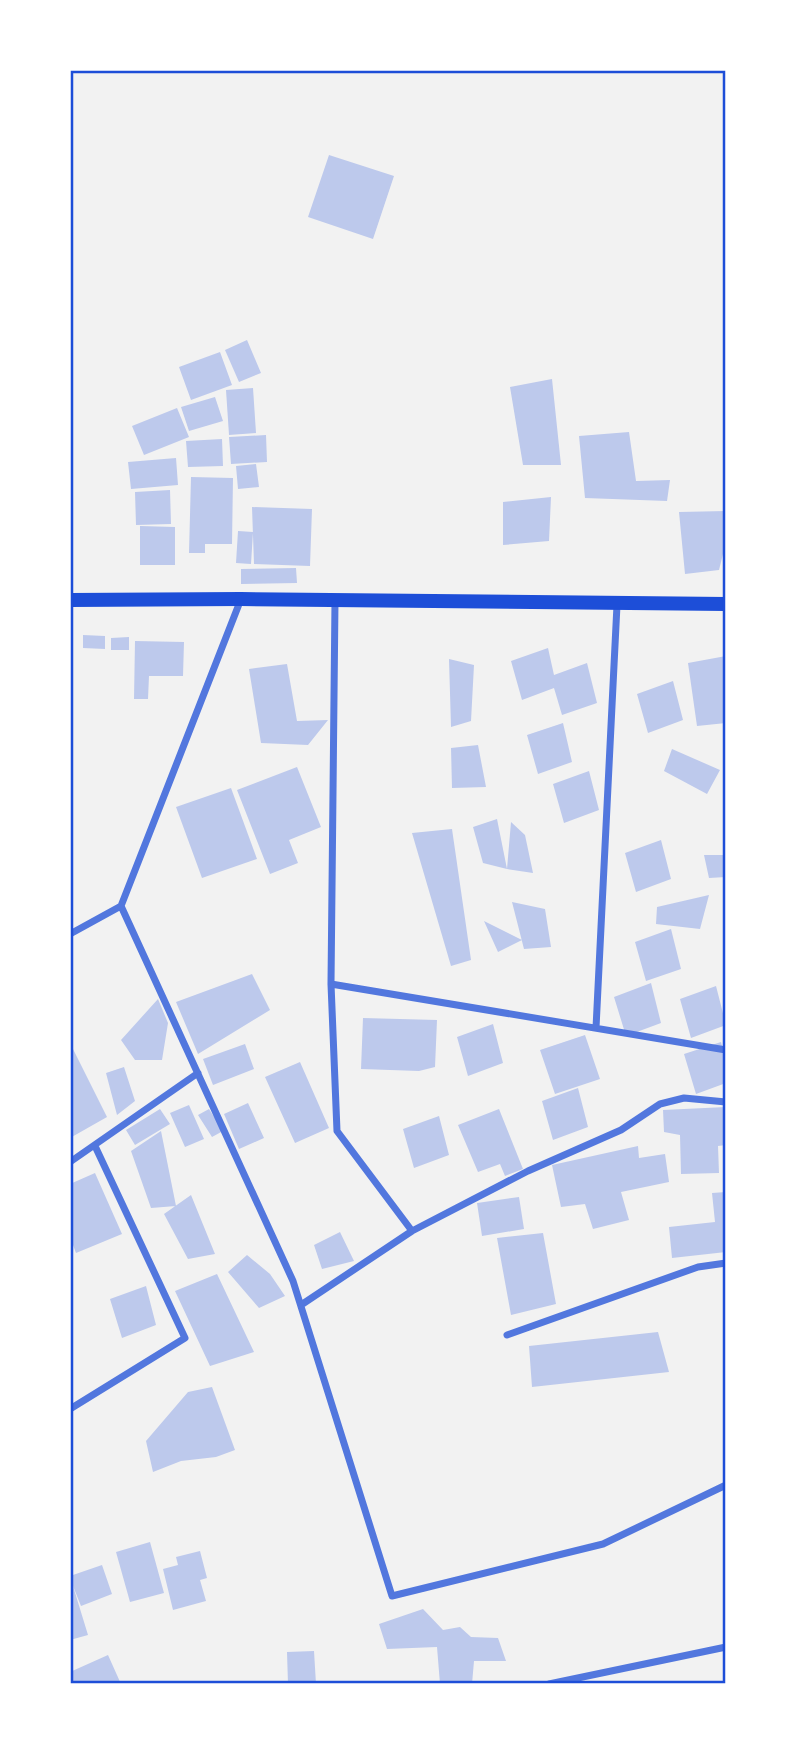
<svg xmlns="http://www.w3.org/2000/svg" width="796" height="1754" font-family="Roboto,sans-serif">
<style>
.building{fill:#bdc9ec}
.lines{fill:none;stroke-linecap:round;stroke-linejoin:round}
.minor{stroke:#5277de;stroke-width:7}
.secondary{stroke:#1d4ed8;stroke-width:14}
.neatline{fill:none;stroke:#1d4ed8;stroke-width:2.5}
</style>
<rect width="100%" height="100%" fill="#f2f2f2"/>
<path class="building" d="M 329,155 L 394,176 L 373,239 L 308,217 Z
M 247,340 L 261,373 L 239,382 L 225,350 Z
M 220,352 L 232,385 L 191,400 L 179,367 Z
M 552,379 L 561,465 L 523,465 L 510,387 Z
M 253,388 L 256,433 L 229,435 L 226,390 Z
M 215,397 L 223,421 L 189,431 L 181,407 Z
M 177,408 L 189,437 L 144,455 L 132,426 Z
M 629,432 L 636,481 L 670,480 L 667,501 L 585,498 L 579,436 Z
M 266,435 L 267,462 L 231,464 L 229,437 Z
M 222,439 L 223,466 L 188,467 L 186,441 Z
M 176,458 L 178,485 L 131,489 L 128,462 Z
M 256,464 L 259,487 L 238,489 L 236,466 Z
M 191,477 L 233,478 L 232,544 L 205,544 L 205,553 L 189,553 Z
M 170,490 L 171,524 L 136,525 L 135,492 Z
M 551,497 L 549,541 L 503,545 L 503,502 Z
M 252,507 L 312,509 L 310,566 L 254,564 Z
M 726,511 L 726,542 L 719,570 L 685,574 L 679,512 Z
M 140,526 L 175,527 L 175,565 L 140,565 Z
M 238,531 L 253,532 L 251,564 L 236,563 Z
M 296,568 L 297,583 L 241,584 L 241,569 Z
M 83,635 L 105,636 L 105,649 L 83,648 Z
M 129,637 L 129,650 L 111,650 L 111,638 Z
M 135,641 L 184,642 L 183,676 L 149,676 L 148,699 L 134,699 Z
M 548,648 L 554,675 L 587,663 L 597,703 L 562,715 L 554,688 L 522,700 L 511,661 Z
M 726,656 L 726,723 L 697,726 L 688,663 Z
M 449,659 L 474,665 L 471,721 L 451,727 Z
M 287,664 L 297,721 L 328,720 L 308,745 L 261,743 L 249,669 Z
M 673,681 L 683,720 L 648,733 L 637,694 Z
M 563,723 L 572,762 L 538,774 L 527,735 Z
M 478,745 L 486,787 L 452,788 L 451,748 Z
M 672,749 L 720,770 L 707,794 L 664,771 Z
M 297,767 L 321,827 L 289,840 L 298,863 L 270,874 L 237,790 Z
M 589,771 L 599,810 L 564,823 L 553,784 Z
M 231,788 L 257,859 L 202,878 L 176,807 Z
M 497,819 L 507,869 L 483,863 L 473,827 Z
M 511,822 L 525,835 L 533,873 L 507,869 Z
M 452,829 L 471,960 L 451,966 L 412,833 Z
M 661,840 L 671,879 L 636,892 L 625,853 Z
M 704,855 L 726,855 L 726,877 L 709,878 Z
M 709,895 L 700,929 L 656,924 L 657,907 Z
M 512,902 L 545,909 L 551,947 L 524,949 Z
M 484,921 L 522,940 L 498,952 Z
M 671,929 L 681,969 L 646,981 L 635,942 Z
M 252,974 L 270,1010 L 198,1054 L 176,1002 Z
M 651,983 L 661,1023 L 626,1036 L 614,997 Z
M 716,986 L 726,1025 L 691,1038 L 680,999 Z
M 158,999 L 168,1023 L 162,1060 L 135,1060 L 121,1040 Z
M 363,1018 L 437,1020 L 435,1067 L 419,1071 L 361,1069 Z
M 493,1024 L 503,1063 L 468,1076 L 457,1037 Z
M 585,1035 L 600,1079 L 555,1094 L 540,1050 Z
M 721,1042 L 726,1061 L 726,1083 L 696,1094 L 684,1054 Z
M 70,1043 L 107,1117 L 70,1138 Z
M 245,1044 L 254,1069 L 213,1085 L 203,1059 Z
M 300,1062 L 329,1128 L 295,1143 L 265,1077 Z
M 124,1067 L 135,1101 L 117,1115 L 106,1073 Z
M 578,1088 L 588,1127 L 553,1140 L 542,1101 Z
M 248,1103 L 264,1138 L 239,1149 L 224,1114 Z
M 189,1105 L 204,1139 L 185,1147 L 170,1113 Z
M 726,1107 L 726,1145 L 718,1146 L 719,1173 L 681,1174 L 680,1135 L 664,1132 L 663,1110 Z
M 160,1109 L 170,1124 L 135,1145 L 126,1130 Z
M 209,1109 L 223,1131 L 212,1137 L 198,1115 Z
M 499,1109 L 523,1169 L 505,1176 L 500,1164 L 478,1172 L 458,1125 Z
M 439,1116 L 449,1155 L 414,1168 L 403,1129 Z
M 161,1131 L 176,1206 L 151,1208 L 131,1151 Z
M 638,1146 L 639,1158 L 665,1154 L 669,1182 L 621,1192 L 629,1220 L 593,1229 L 585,1204 L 561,1207 L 552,1165 Z
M 95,1173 L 122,1234 L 76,1253 L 70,1237 L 70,1184 Z
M 726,1192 L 726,1252 L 672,1258 L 669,1227 L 715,1222 L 712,1193 Z
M 191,1195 L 215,1254 L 188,1259 L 164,1214 Z
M 519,1197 L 524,1229 L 482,1236 L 477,1203 Z
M 340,1232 L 354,1261 L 322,1269 L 314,1245 Z
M 543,1233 L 556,1304 L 511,1315 L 497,1238 Z
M 247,1255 L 270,1274 L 285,1296 L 259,1308 L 228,1272 Z
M 217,1274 L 254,1352 L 210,1366 L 175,1291 Z
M 146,1286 L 156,1325 L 122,1338 L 110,1299 Z
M 658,1332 L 669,1372 L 532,1387 L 529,1346 Z
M 212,1387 L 235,1450 L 216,1457 L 181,1461 L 153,1472 L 146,1441 L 188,1392 Z
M 150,1542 L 164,1593 L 130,1602 L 116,1552 Z
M 200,1551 L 207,1578 L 200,1580 L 206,1601 L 173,1610 L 163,1569 L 178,1565 L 176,1557 Z
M 102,1565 L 112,1594 L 81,1606 L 73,1586 L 88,1635 L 70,1640 L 70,1576 Z
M 423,1609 L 443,1630 L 460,1627 L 471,1637 L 498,1638 L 506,1661 L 474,1661 L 472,1684 L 440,1684 L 437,1647 L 387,1649 L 379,1624 Z
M 314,1651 L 316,1684 L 288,1684 L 287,1652 Z
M 108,1655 L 121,1684 L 70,1684 L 70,1672 Z"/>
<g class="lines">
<path class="minor" d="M 335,601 L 331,984 L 337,1131 L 412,1231
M 121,906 L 293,1281 L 392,1596 L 603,1544 L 726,1485
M 70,934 L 121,906 L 241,599
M 331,984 L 726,1050
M 596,1028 L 617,605
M 70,1162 L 198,1073
M 301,1305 L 412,1231 L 528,1171 L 621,1130 L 660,1104 L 684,1098 L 726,1102
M 507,1335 L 698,1267 L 726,1263
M 70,1409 L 185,1338 L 95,1146
M 549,1684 L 726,1647"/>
<path class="secondary" d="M 70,600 L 241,599 L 726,604"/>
</g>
<rect width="796" height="1754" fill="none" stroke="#ffffff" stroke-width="144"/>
<rect x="72" y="72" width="652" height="1610" class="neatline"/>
</svg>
